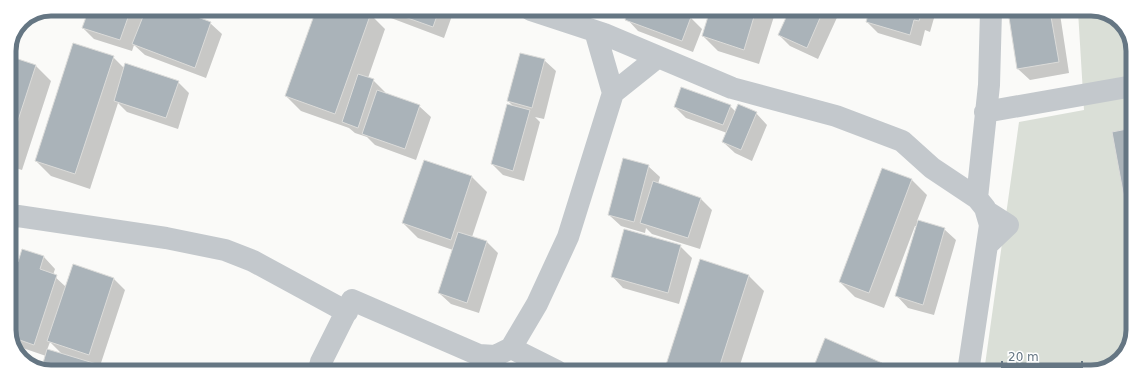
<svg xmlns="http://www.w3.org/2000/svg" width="1142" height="381" font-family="'DejaVu Sans',sans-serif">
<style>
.green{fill:#dadfd7}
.shadow{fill:#0003;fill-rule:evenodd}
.building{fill:#aab3b9;stroke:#dcdcda}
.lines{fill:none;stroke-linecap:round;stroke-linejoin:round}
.street{stroke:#c3c8cc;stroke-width:22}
.rim{fill:none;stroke:#657683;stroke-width:5}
</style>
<rect width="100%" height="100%" fill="#fafaf8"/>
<path class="green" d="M 1078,11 L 1104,11 L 1124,25 L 1133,48 L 1131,343 L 1116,363 L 1091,372 L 984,372 L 1019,122 L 1084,110 Z"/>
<path class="shadow" d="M 91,9 L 173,9 L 210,23 L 222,34 L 206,78 L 145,55 L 134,45 L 132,51 L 94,39 L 83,28 Z
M 317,10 L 358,10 L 370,14 L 385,29 L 368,78 L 373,80 L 385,92 L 384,93 L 419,106 L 431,117 L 416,160 L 375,145 L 367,137 L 355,133 L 349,128 L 301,111 L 286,96 Z
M 382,10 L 449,10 L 453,13 L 444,38 L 391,18 Z
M 711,10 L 776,10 L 759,64 L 718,51 L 703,36 Z
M 790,11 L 840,11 L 818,59 L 790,46 L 779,35 Z
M 870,11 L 936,11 L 930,32 L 925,30 L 921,46 L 878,33 L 867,22 Z
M 1009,11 L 1057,11 L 1060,14 L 1069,73 L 1030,80 L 1018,69 Z
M 691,18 L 702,29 L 693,52 L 638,31 L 627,19 Z
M 9,57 L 36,66 L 51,81 L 22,170 L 9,166 Z
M 113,57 L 125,69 L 178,82 L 189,93 L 178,129 L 127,112 L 118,103 L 90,189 L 51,176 L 36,161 Z
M 544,60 L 556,71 L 544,119 L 535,117 L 540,122 L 524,181 L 503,175 L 492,164 L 513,106 L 508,101 Z
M 730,106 L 736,112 L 756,113 L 767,125 L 752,161 L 735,153 L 723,142 L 727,133 L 686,118 L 675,107 Z
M 424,161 L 472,177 L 487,192 L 472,237 L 487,242 L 498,253 L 479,313 L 451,304 L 439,293 L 453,250 L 418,238 L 403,223 Z
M 648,166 L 660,177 L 658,184 L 701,199 L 712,210 L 700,249 L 652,234 L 646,228 L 645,233 L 621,226 L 609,215 Z
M 883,169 L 912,180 L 927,195 L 917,221 L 944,229 L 956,240 L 934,315 L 908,308 L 897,296 L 917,226 L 915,226 L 884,308 L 855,297 L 840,282 Z
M 680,246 L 692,258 L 679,304 L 623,288 L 612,276 Z
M 23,250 L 44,257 L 55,269 L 53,275 L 66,287 L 114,279 L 125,290 L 100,366 L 111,370 L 42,370 L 46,356 L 14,345 L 9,333 L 19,263 ZM 50,342 L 62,354 L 47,350 Z
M 701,260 L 749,276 L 764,291 L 738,371 L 670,371 L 666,367 Z
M 826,340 L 882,364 L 890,372 L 813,371 Z
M 331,364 L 353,370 L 330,370 Z"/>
<path class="building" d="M 89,9 L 131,9 L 120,40 L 82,28 Z
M 146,9 L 176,9 L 211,22 L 195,68 L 132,44 Z
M 316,10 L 361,10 L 371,13 L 335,114 L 285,96 Z
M 385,10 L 439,10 L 433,27 Z
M 629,10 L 675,10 L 691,17 L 682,41 L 625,20 Z
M 710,10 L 756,10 L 744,50 L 702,36 Z
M 789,11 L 823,11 L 807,48 L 778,35 Z
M 869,11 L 922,11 L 919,21 L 914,20 L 910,35 L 866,22 Z
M 1008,11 L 1050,11 L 1059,62 L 1017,69 Z
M 73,43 L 114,56 L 75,174 L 35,161 Z
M 520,53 L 545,59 L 532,108 L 507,101 Z
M 9,56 L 36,65 L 9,148 Z
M 125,63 L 179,81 L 166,118 L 114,101 Z
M 358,74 L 374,79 L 358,128 L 342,122 Z
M 681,87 L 731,105 L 723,125 L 674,107 Z
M 377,90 L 420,105 L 405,149 L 362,134 Z
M 507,104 L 530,110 L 513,171 L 491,164 Z
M 738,104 L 757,112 L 741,150 L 722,142 Z
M 1132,128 L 1132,241 L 1112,132 Z
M 623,158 L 649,165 L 634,222 L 608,215 Z
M 424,160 L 472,176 L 451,240 L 402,223 Z
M 882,168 L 912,179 L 869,293 L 839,282 Z
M 653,181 L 701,198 L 688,238 L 640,223 Z
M 918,220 L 945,228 L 923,305 L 895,296 Z
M 624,229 L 681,245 L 668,293 L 611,277 Z
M 458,232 L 487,241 L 467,303 L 438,293 Z
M 22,249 L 44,256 L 40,269 L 57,275 L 34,345 L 11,337 L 9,333 L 9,259 L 18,262 Z
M 700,259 L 749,275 L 718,371 L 675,371 L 665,368 Z
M 73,264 L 114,278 L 89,355 L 47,341 Z
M 825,338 L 882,363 L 879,372 L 812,371 Z
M 47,349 L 110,368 L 110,370 L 41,370 Z
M 331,363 L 354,370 L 328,370 Z"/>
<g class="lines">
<path class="street" d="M 531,10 L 604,34 L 732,88 L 836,116 L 902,141 L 932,168 L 977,198 L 985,208 L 990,225 L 968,372
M 613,93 L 658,57
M 985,112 L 1133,86
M 977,198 L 989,85 L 991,11
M 986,211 L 1008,225 L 987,245
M 9,218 L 18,216 L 166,238 L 225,250 L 253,261 L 347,312
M 511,348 L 557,371
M 319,370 L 321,362 L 352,300 L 479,355 L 495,356 L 511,348 L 537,304 L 568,237 L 613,93 L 595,31"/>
</g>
<path d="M0 0H1142V381H0ZM51 16H1091A35 35 0 0 1 1126 51V330A35 35 0 0 1 1091 365H51A35 35 0 0 1 16 330V51A35 35 0 0 1 51 16Z" fill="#fff" fill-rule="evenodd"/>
<path class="rim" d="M51 16H1091A35 35 0 0 1 1126 51V330A35 35 0 0 1 1091 365H51A35 35 0 0 1 16 330V51A35 35 0 0 1 51 16Z"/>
<path d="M1002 361v6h80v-6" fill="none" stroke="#657683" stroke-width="2"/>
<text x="1008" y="361" font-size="12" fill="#657683" stroke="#ffffff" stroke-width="3" paint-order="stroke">20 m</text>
</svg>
